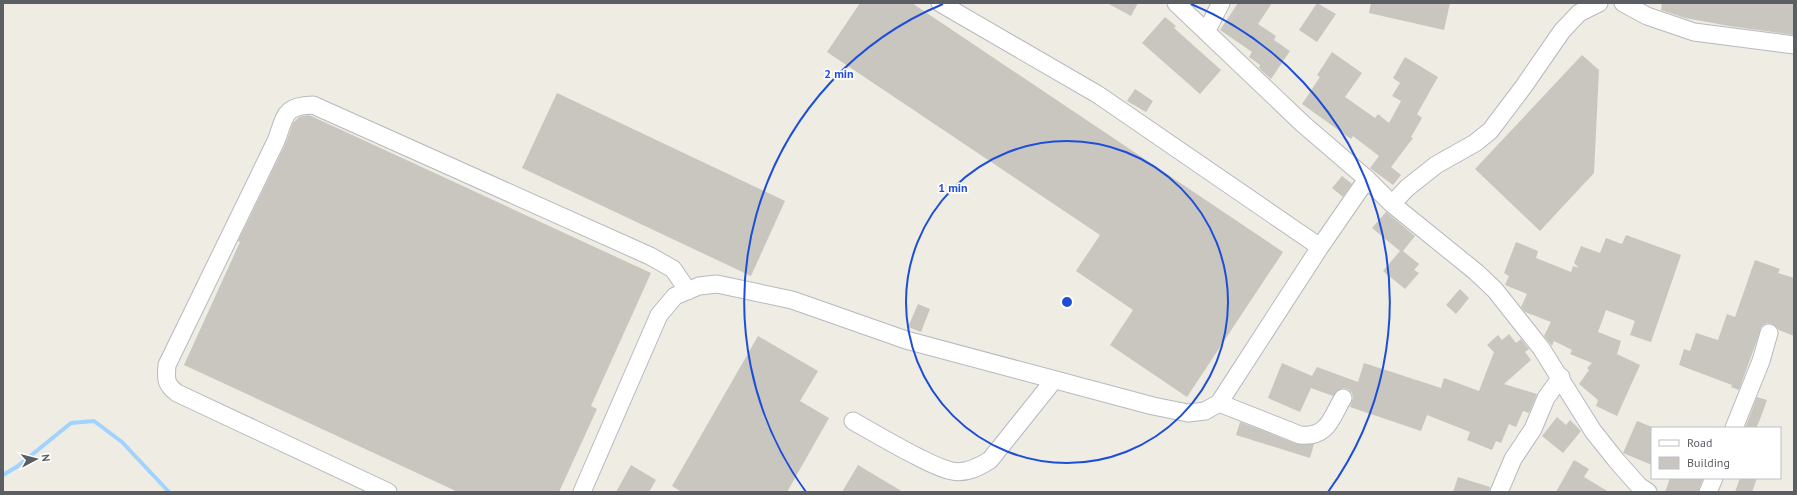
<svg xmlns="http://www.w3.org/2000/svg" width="1797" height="495" font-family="'PT Sans',sans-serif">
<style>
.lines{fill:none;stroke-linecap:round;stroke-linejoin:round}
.stream{stroke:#a2d3ff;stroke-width:4}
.building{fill:#c9c6c0}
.minor-casing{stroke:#b6b9be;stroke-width:19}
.minor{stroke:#fff;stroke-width:17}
.ring{fill:none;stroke:#1d4ed8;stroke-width:2}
.centre{fill:#1d4ed8;stroke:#fff;stroke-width:2}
.ring-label{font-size:12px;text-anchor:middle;font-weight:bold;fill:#1d4ed8;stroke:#fff;stroke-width:3.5;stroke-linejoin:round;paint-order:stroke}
</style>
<rect width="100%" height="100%" fill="#eeece3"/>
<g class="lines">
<path class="stream" d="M 3,475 L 18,466 L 71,423 L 94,421 L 122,442 L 169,492"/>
</g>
<path class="building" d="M 860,3 L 912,3 L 1283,252 L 1187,397 L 1110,345 L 1133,310 L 1076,271 L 1100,235 L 827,52 Z
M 1107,3 L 1138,3 L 1131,16 Z
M 1238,3 L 1272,3 L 1258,24 L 1276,36 L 1274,40 L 1290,51 L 1271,79 L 1259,68 L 1260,65 L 1249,57 L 1252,52 L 1220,30 Z
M 1317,3 L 1336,14 L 1317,42 L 1299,30 Z
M 1371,3 L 1450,3 L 1444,30 L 1369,13 Z
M 1662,3 L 1794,3 L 1794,35 L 1729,26 L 1685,18 L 1661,10 Z
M 1165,17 L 1176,26 L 1174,28 L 1221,70 L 1200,94 L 1142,43 Z
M 1332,52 L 1362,73 L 1345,97 L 1375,118 L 1378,114 L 1389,123 L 1401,101 L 1392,96 L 1400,83 L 1393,78 L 1405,57 L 1438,77 L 1417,114 L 1422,118 L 1411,137 L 1413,138 L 1391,167 L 1401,175 L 1393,185 L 1370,168 L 1379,156 L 1353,136 L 1351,139 L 1302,104 L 1320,77 L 1317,75 Z
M 1582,55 L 1599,70 L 1594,173 L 1540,231 L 1475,169 Z
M 1135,89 L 1153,101 L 1146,112 L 1127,101 Z
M 557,93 L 785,201 L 751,276 L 522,168 Z
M 309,115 L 651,273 L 591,406 L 597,409 L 559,492 L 458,492 L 184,365 L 240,242 L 238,241 L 285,145 L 293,123 L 299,117 Z
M 1342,176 L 1352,184 L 1343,197 L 1332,188 Z
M 1386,212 L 1415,236 L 1403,251 L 1419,264 L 1414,270 L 1419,273 L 1405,289 L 1383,271 L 1400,251 L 1372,228 Z
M 1626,235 L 1681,255 L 1651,342 L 1630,335 L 1635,321 L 1606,310 L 1598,332 L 1621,341 L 1617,354 L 1640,365 L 1617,416 L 1596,406 L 1598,400 L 1579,384 L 1589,370 L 1587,368 L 1592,363 L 1570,354 L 1572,350 L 1554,341 L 1552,346 L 1544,336 L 1551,322 L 1525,312 L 1521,307 L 1527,294 L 1505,285 L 1509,276 L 1504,273 L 1516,242 L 1538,251 L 1536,258 L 1571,272 L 1573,266 L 1579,268 L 1574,263 L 1581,246 L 1600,253 L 1606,238 L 1622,244 Z
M 1755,260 L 1780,269 L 1778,273 L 1794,278 L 1794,336 L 1779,330 L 1772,324 L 1767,323 L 1762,326 L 1739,390 L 1731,387 L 1732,385 L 1679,365 L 1684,349 L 1690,351 L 1696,333 L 1718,340 L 1727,314 L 1735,317 Z
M 1460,289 L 1469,298 L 1456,314 L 1446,305 Z
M 918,304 L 930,309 L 921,332 L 908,327 Z
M 1509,334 L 1516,343 L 1521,339 L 1529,349 L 1525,352 L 1531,360 L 1504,384 L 1537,394 L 1529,413 L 1523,411 L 1516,427 L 1509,424 L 1501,443 L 1496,441 L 1492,450 L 1467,440 L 1470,432 L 1427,415 L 1421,431 L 1350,407 L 1353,398 L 1352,393 L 1348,389 L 1343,388 L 1338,390 L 1333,396 L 1311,388 L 1300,412 L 1268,398 L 1282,363 L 1312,376 L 1317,367 L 1358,382 L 1364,363 L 1441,388 L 1444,378 L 1479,391 L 1494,352 L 1487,345 L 1498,335 L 1502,340 Z
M 758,336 L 818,371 L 800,401 L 829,418 L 787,492 L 682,492 L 672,486 Z
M 1757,397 L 1767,400 L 1759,422 L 1756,428 L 1745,428 Z
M 1557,417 L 1566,425 L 1570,420 L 1581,431 L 1563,453 L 1542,436 Z
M 1637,421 L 1652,427 L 1652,465 L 1623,453 Z
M 1240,422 L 1297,444 L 1314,444 L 1310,458 L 1236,435 Z
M 1574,460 L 1589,469 L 1584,477 L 1609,492 L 1556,492 Z
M 631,465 L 656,480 L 649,492 L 616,492 Z
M 858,465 L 903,492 L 842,492 Z
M 1458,477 L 1490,487 L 1489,492 L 1453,492 Z
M 1670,478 L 1703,478 L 1698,492 L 1665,492 Z
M 1740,478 L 1757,478 L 1752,492 L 1735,492 Z"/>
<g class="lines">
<g class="minor-casing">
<path id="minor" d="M 940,3 L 1097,94 L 1320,247
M 1176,3 L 1303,124 L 1367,179 L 1392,204 L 1476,272 L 1495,290 L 1541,348 L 1593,431 L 1616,460 L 1639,486 L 1648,492
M 1623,3 L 1647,16 L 1694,32 L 1794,45
M 1206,32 L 1221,3
M 1392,204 L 1407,188 L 1436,165 L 1475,143 L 1490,131 L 1524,86 L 1562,31 L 1579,13 L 1599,3
M 1219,403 L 1300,435 C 1328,438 1331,418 1343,398
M 853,421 C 874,433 896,446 918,457 C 928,462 941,469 952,471 C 966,474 979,467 990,460 L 1054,380
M 1734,428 L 1761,361 L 1769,333
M 388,492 L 177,393 C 165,384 166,379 167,365 L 276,141 C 286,115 283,106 313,105 L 650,256 L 673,269 L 688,291
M 582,492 L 659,315 L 675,296 L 699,286 L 717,284 L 792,300 L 906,340 L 1153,406 L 1188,413 L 1205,411 L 1219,403 L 1320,247 L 1367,179
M 1499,492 L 1513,459 L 1533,429 L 1546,398 L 1561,377
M 1708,492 L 1714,478"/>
</g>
<use href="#minor" class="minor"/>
</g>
<g class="ring">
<circle cx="1067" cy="302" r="161"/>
<path d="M806 492A323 323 0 0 1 943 4M1191 4A323 323 0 0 1 1328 492"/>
</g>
<circle cx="1067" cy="302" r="6" class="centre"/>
<g class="ring-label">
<text x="839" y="78">2 min</text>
<text x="953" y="192">1 min</text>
</g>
<rect width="1797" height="495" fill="none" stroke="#5b5f64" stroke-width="8"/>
<rect x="1651" y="427" width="130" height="52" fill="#ffffff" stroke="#bdbfc1"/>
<rect x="1659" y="440" width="20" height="6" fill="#ffffff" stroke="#bdbfc1"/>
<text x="1687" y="447" font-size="12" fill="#5b5f64">Road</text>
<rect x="1659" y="457" width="20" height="12" fill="#c9c6c0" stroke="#bdbfc1"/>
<text x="1687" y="467" font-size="12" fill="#5b5f64">Building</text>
<g transform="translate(36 459) rotate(83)" stroke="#ffffff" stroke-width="3" paint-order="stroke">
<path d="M0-3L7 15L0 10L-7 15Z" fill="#5b5f64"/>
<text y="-6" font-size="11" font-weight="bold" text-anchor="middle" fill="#5b5f64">N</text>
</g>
</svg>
